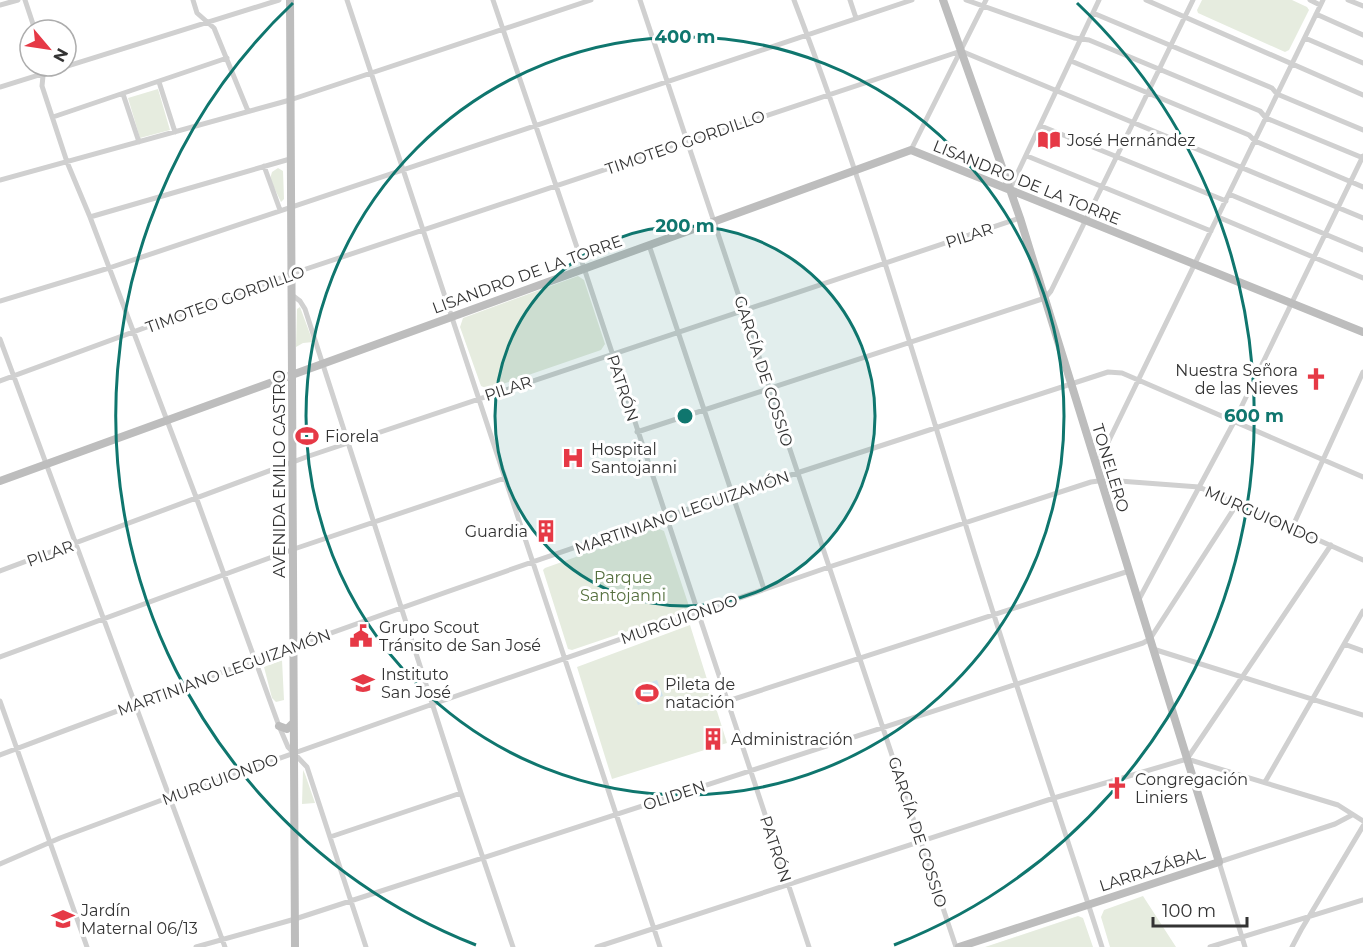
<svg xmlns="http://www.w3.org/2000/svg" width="1363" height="947" font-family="Montserrat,sans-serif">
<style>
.green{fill:#e6ecdf}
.water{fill:#cfe2ee}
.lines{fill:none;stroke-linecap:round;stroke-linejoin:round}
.street{stroke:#d0d0d0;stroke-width:5}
.secondary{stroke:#bdbdbd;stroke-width:8}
.ring{fill:none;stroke:#0f766e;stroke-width:3}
.labels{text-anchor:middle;stroke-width:6;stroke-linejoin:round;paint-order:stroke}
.poi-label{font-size:16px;fill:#333;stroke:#fff;text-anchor:start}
.street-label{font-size:16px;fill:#333;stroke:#fff}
.park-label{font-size:16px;fill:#56703f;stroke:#fff}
.centre{fill:#0f766e;stroke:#fff;stroke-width:3}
.ring-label{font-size:18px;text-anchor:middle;font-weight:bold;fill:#0f766e;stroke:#fff;stroke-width:6;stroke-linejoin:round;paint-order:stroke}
</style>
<rect width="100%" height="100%" fill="#fff"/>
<path class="green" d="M 1202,0 L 1292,0 L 1307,7 L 1309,10 L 1289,50 L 1285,52 L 1198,13 L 1197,10 Z
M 158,89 L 170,130 L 140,138 L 128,98 Z
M 278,168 L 283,171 L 284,199 L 281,202 L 270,179 L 272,172 Z
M 578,276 L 584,280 L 605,344 L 601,350 L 488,389 L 481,386 L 460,327 L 463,318 Z
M 300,307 L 313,342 L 303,343 L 296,347 L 297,309 Z
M 657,528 L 664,531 L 689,606 L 687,611 L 572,650 L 568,649 L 543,570 L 545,568 Z
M 690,625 L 727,743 L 612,779 L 577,667 Z
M 282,660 L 284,700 L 276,702 L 272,698 L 264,667 Z
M 303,770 L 305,774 L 315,803 L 302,804 Z
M 1143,896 L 1176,947 L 1110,947 L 1101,917 L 1104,910 Z
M 1078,916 L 1083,918 L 1093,947 L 985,947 Z"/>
<path class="water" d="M 657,680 L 663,696 L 638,705 L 632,689 Z"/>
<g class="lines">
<path class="street" d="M 25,0 L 35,30
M 193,0 L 197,13 L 214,28 L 248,111
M 347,0 L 660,947
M 493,0 L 584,268 L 809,947
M 640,0 L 956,947
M 794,0 C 863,180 917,367 974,552 C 1015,684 1060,815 1102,947
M 850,0 L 856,18
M 966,0 L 1074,38 L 1089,40 L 1260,111 L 1266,118 L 1363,158
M 1146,0 L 1363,95
M 1310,0 L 1320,5
M 1348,0 L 1363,6
M 0,5 L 18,0
M 1093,13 L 1272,88 L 1277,94 L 1363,130
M 1316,14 L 1363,35
M 1305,38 L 1363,63
M 1071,61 L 1249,135 L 1255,141 L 1363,187
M 44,66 L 42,86 L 67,162 L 90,217 L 196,497 L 279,726 L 288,747 L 307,767 L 366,947
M 159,82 L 175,132
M 0,87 L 279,0
M 123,94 L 139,142
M 53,117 L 227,58
M 1041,126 L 1226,201
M 911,150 L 986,0
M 1027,156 L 1211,231
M 264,166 L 280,210
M 0,180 L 290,100 L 591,0
M 1010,189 L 1099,0
M 1229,194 L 1363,250
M 90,217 L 290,159
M 1218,217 L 1363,278
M 649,245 L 764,589
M 292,295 L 300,301 L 305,309 L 461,793 L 513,947
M 0,301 L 109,268 L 912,0
M 0,339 L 225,947
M 0,381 L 291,274 L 961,51 L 1363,218
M 637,432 L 1045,298 L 1051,291 L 1074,244 L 1193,0
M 1097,465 L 1323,0
M 1292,528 L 1363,372
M 0,571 L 309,456 L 1020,218
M 1138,601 L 1234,422 L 1363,156
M 1344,644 L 1363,651
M 1153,649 L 1363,715
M 0,657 L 294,549 L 505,478
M 0,701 L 87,947
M 728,701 L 1129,571
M 0,755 C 264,655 531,560 800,472 C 902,438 1005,406 1108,372 L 1122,373 L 1363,477
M 1187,759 L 1331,545
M 1265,782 L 1363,611
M 330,837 L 461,793
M 0,864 L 60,838 L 170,797 L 433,704 L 829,567 L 1091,482 L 1106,480 L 1199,487 L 1363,560
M 196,947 L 295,919 L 1143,643 L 1150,639 L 1237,504
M 597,947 L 1054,798 L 1187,759 L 1338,805 L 1363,821
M 1210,947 L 1363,900
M 1245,947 L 1219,862 L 1335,824 L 1352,815
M 1292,947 L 1301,930 L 1363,826"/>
<path class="secondary" d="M 290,0 L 295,947
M 943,0 L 1020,218 L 1219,862 L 959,947
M 0,481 L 911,150 L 1363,332
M 279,726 L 287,729 L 293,723"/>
</g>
<circle cx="685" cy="416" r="190" fill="#0f766e" fill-opacity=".12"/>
<g class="ring">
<circle cx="685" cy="416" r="190"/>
<circle cx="685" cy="416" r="379"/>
<path d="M476 945A569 569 0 0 1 293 3M1077 3A569 569 0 0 1 894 945"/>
</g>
<defs>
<g id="library-bare" transform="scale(1.8)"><path d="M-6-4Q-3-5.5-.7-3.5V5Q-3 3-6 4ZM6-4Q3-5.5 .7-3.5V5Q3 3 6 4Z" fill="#e63946" stroke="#fff" stroke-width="2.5" paint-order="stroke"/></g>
<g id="church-bare" transform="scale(1.8)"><path d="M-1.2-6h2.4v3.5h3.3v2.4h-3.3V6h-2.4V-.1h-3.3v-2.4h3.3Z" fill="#e63946" stroke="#fff" stroke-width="2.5" paint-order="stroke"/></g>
<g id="stadium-bare" transform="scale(1.8)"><path d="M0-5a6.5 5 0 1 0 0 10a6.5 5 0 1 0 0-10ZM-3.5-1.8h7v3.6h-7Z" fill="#e63946" stroke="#fff" stroke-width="2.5" paint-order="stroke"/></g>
<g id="hospital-bare" transform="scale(1.8)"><path d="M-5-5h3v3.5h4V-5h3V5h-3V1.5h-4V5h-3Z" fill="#e63946" stroke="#fff" stroke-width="2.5" paint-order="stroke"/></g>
<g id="building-bare" transform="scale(1.8)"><path d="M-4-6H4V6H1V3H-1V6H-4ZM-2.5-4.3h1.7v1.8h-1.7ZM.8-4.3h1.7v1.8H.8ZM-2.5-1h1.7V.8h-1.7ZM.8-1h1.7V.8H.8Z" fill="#e63946" stroke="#fff" stroke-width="2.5" paint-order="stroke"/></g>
<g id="civic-bare" transform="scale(1.8)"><path d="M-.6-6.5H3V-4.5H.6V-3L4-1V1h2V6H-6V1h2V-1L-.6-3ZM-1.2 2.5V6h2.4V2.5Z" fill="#e63946" stroke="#fff" stroke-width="2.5" paint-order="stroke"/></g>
<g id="school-bare" transform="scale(1.8)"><path d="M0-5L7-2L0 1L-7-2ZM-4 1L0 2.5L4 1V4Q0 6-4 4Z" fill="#e63946" stroke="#fff" stroke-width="2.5" paint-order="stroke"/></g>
</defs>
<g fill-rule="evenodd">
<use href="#library-bare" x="1049" y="140"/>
<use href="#church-bare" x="1316" y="379"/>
<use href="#stadium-bare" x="307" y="436"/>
<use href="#hospital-bare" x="573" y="458"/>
<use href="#building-bare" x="546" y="531"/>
<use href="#civic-bare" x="361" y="636"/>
<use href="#school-bare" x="363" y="683"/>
<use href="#stadium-bare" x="647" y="693"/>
<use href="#building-bare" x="713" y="739"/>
<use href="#church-bare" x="1117" y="788"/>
<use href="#school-bare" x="63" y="919"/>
</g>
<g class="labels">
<g class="poi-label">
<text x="1067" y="146">José Hernández</text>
<text x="1298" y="376" text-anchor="end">Nuestra Señora<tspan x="1298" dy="18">de las Nieves</tspan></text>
<text x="325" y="442">Fiorela</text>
<text x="591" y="455">Hospital<tspan x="591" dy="18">Santojanni</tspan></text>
<text x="528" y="537" text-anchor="end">Guardia</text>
<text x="379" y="633">Grupo Scout<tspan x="379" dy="18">Tránsito de San José</tspan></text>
<text x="381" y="680">Instituto<tspan x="381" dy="18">San José</tspan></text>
<text x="665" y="690">Pileta de<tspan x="665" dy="18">natación</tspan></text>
<text x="731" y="745">Administración</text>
<text x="1135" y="785">Congregación<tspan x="1135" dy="18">Liniers</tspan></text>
<text x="81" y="916">Jardín<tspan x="81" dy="18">Maternal 06/13</tspan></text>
</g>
<g class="street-label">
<text transform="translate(685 142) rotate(-19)" y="6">TIMOTEO GORDILLO</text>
<text transform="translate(1027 182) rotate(22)" y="6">LISANDRO DE LA TORRE</text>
<text transform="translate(969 235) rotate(-18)" y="6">PILAR</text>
<text transform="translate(527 274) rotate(-20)" y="6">LISANDRO DE LA TORRE</text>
<text transform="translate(225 299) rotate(-20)" y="6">TIMOTEO GORDILLO</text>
<text transform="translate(764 371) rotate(72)" y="6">GARCÍA DE COSSIO</text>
<text transform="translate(508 388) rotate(-18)" y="6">PILAR</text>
<text transform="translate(623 388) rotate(72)" y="6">PATRÓN</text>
<text transform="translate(1111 468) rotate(73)" y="6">TONELERO</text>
<text transform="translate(279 474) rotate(-90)" y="6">AVENIDA EMILIO CASTRO</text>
<text transform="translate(682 512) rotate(-19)" y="6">MARTINIANO LEGUIZAMÓN</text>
<text transform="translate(1262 515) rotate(24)" y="6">MURGUIONDO</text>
<text transform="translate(50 553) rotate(-20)" y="6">PILAR</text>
<text transform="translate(679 619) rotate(-19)" y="6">MURGUIONDO</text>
<text transform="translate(224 672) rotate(-20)" y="6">MARTINIANO LEGUIZAMÓN</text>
<text transform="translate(220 779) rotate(-20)" y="6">MURGUIONDO</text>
<text transform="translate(674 795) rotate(-18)" y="6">OLIDEN</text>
<text transform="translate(918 832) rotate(72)" y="6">GARCÍA DE COSSIO</text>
<text transform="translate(776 849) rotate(72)" y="6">PATRÓN</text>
<text transform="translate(1152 869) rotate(-18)" y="6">LARRAZÁBAL</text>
</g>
<g class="park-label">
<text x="623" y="583">Parque<tspan x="623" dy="18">Santojanni</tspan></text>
</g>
</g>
<circle cx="685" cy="416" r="9" class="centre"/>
<g class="ring-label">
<text x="685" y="43">400 m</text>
<text x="685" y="232">200 m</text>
<text x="1254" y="422">600 m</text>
</g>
<g transform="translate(48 48) rotate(119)"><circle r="28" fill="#ffffff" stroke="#adadad" stroke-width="1.5"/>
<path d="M0-4.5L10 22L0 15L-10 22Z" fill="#e63946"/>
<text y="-9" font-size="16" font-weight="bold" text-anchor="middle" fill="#333333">N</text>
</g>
<path d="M1153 917v9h94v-9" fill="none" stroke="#333333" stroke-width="3"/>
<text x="1162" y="917" font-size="18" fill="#333333" stroke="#ffffff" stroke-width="4.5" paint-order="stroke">100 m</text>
</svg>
